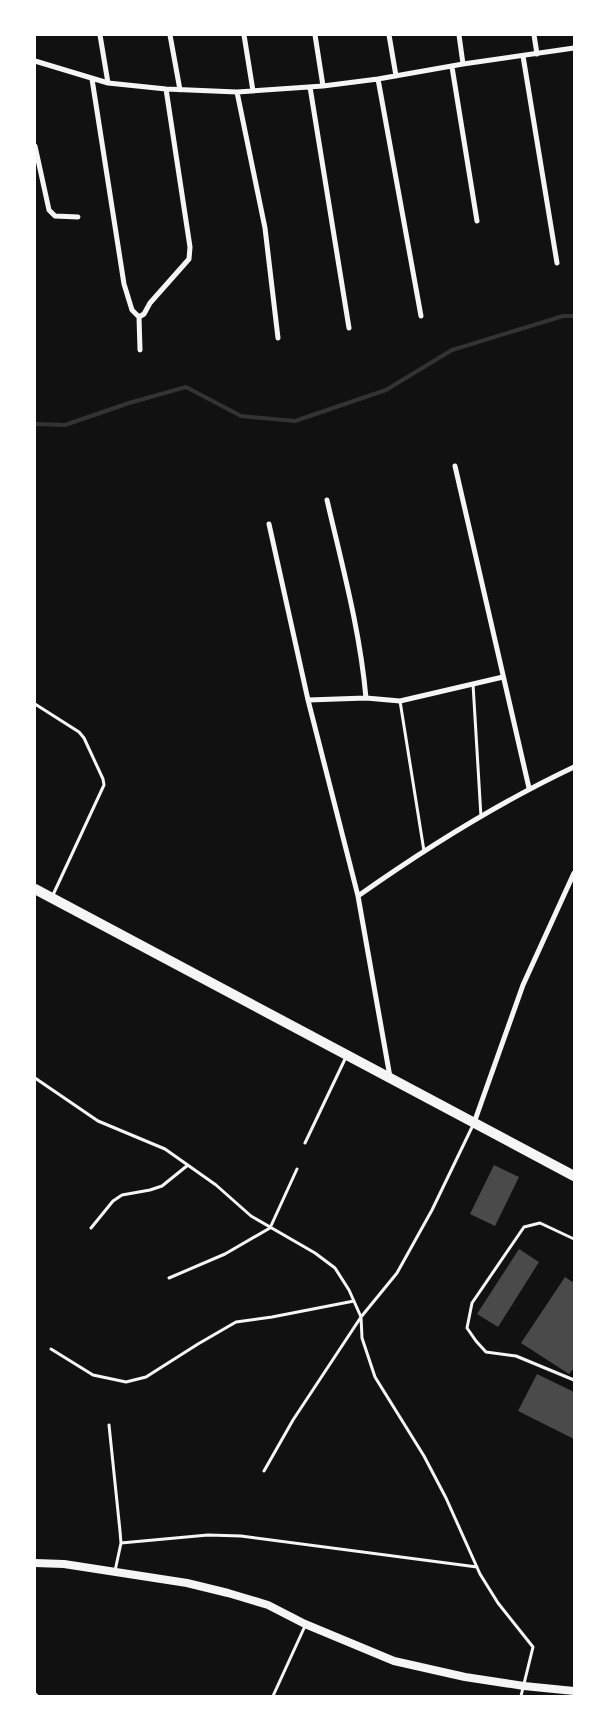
<svg xmlns="http://www.w3.org/2000/svg" width="609" height="1731" font-family="Jost,sans-serif">
<style>
.lines{fill:none;stroke-linecap:round;stroke-linejoin:round}
.stream{stroke:#333;stroke-width:4}
.building{fill:#4a4a4a}
.service{stroke:#f5f5f5;stroke-width:3}
.minor{stroke:#f5f5f5;stroke-width:5}
.tertiary{stroke:#f5f5f5;stroke-width:8}
.primary{stroke:#f5f5f5;stroke-width:10}
</style>
<rect width="100%" height="100%" fill="#111"/>
<g class="lines">
<path class="stream" d="M 35,424 L 65,425 L 129,403 L 186,387 L 241,416 L 295,421 L 386,390 L 452,350 L 563,316 L 574,316"/>
</g>
<path class="building" d="M 494,1165 L 519,1177 L 495,1226 L 470,1214 Z
M 519,1249 L 539,1262 L 498,1327 L 477,1314 Z
M 565,1277 L 574,1283 L 574,1368 L 569,1374 L 521,1343 Z
M 537,1374 L 574,1392 L 574,1439 L 518,1411 Z"/>
<g class="lines">
<path class="service" d="M 473,684 L 481,817
M 400,701 L 424,851
M 35,704 L 79,732 L 84,738 L 103,779 L 104,785 L 52,897
M 35,1078 L 98,1121 L 165,1149 L 216,1185 L 251,1216 L 315,1253 L 335,1268 L 349,1290 L 361,1317 L 362,1338 L 375,1377 L 424,1456 L 446,1498 L 480,1574 L 498,1603 L 533,1647 L 521,1696
M 305,1143 L 346,1057
M 91,1228 L 113,1201 L 122,1195 L 150,1190 L 162,1186 L 188,1165
M 574,1239 L 540,1223 L 524,1227 L 472,1303 L 467,1328 L 476,1341 L 486,1352 L 516,1356 L 574,1380
M 169,1278 L 225,1254 L 270,1228 L 297,1169
M 51,1349 L 93,1375 L 126,1382 L 146,1377 L 198,1344 L 236,1322 L 272,1317 L 354,1301
M 109,1425 L 120,1531 L 121,1543 L 115,1571
M 264,1471 L 293,1420 L 361,1317 L 397,1273 L 432,1210 L 474,1123
M 121,1543 L 208,1535 L 241,1536 L 477,1567
M 273,1696 L 305,1626"/>
<path class="minor" d="M 100,35 L 108,83
M 170,35 L 180,90
M 244,35 L 253,91
M 315,35 L 323,86
M 389,35 L 396,76
M 459,35 L 463,64
M 534,35 L 537,54
M 523,56 L 557,263
M 35,61 L 108,83 L 166,89 L 237,92 L 323,86 L 378,79 L 463,64 L 574,48
M 452,67 L 477,221
M 92,79 L 124,284 L 132,310 L 139,317 L 140,350
M 378,79 L 421,316
M 310,87 L 349,328
M 237,92 L 265,228 L 278,338
M 35,146 L 49,210 L 55,216 L 78,217
M 139,317 L 144,314 L 150,303 L 189,259 L 190,247 L 166,89
M 455,466 L 529,788
M 327,500 C 342,565 360,630 366,698
M 269,524 L 308,700 L 358,896 L 390,1077
M 308,700 L 366,698 L 400,701 L 503,677
M 358,896 C 426,848 498,803 574,767
M 474,1123 L 523,985 L 574,873
M 35,1695 L 36,1696"/>
<path class="tertiary" d="M 35,1563 L 64,1564 L 187,1583 L 228,1593 L 268,1605 L 305,1624 L 394,1661 L 465,1677 L 524,1686 L 574,1691"/>
<path class="primary" d="M 35,889 L 574,1176"/>
</g>
<rect width="609" height="1731" fill="none" stroke="#ffffff" stroke-width="72"/>
</svg>
